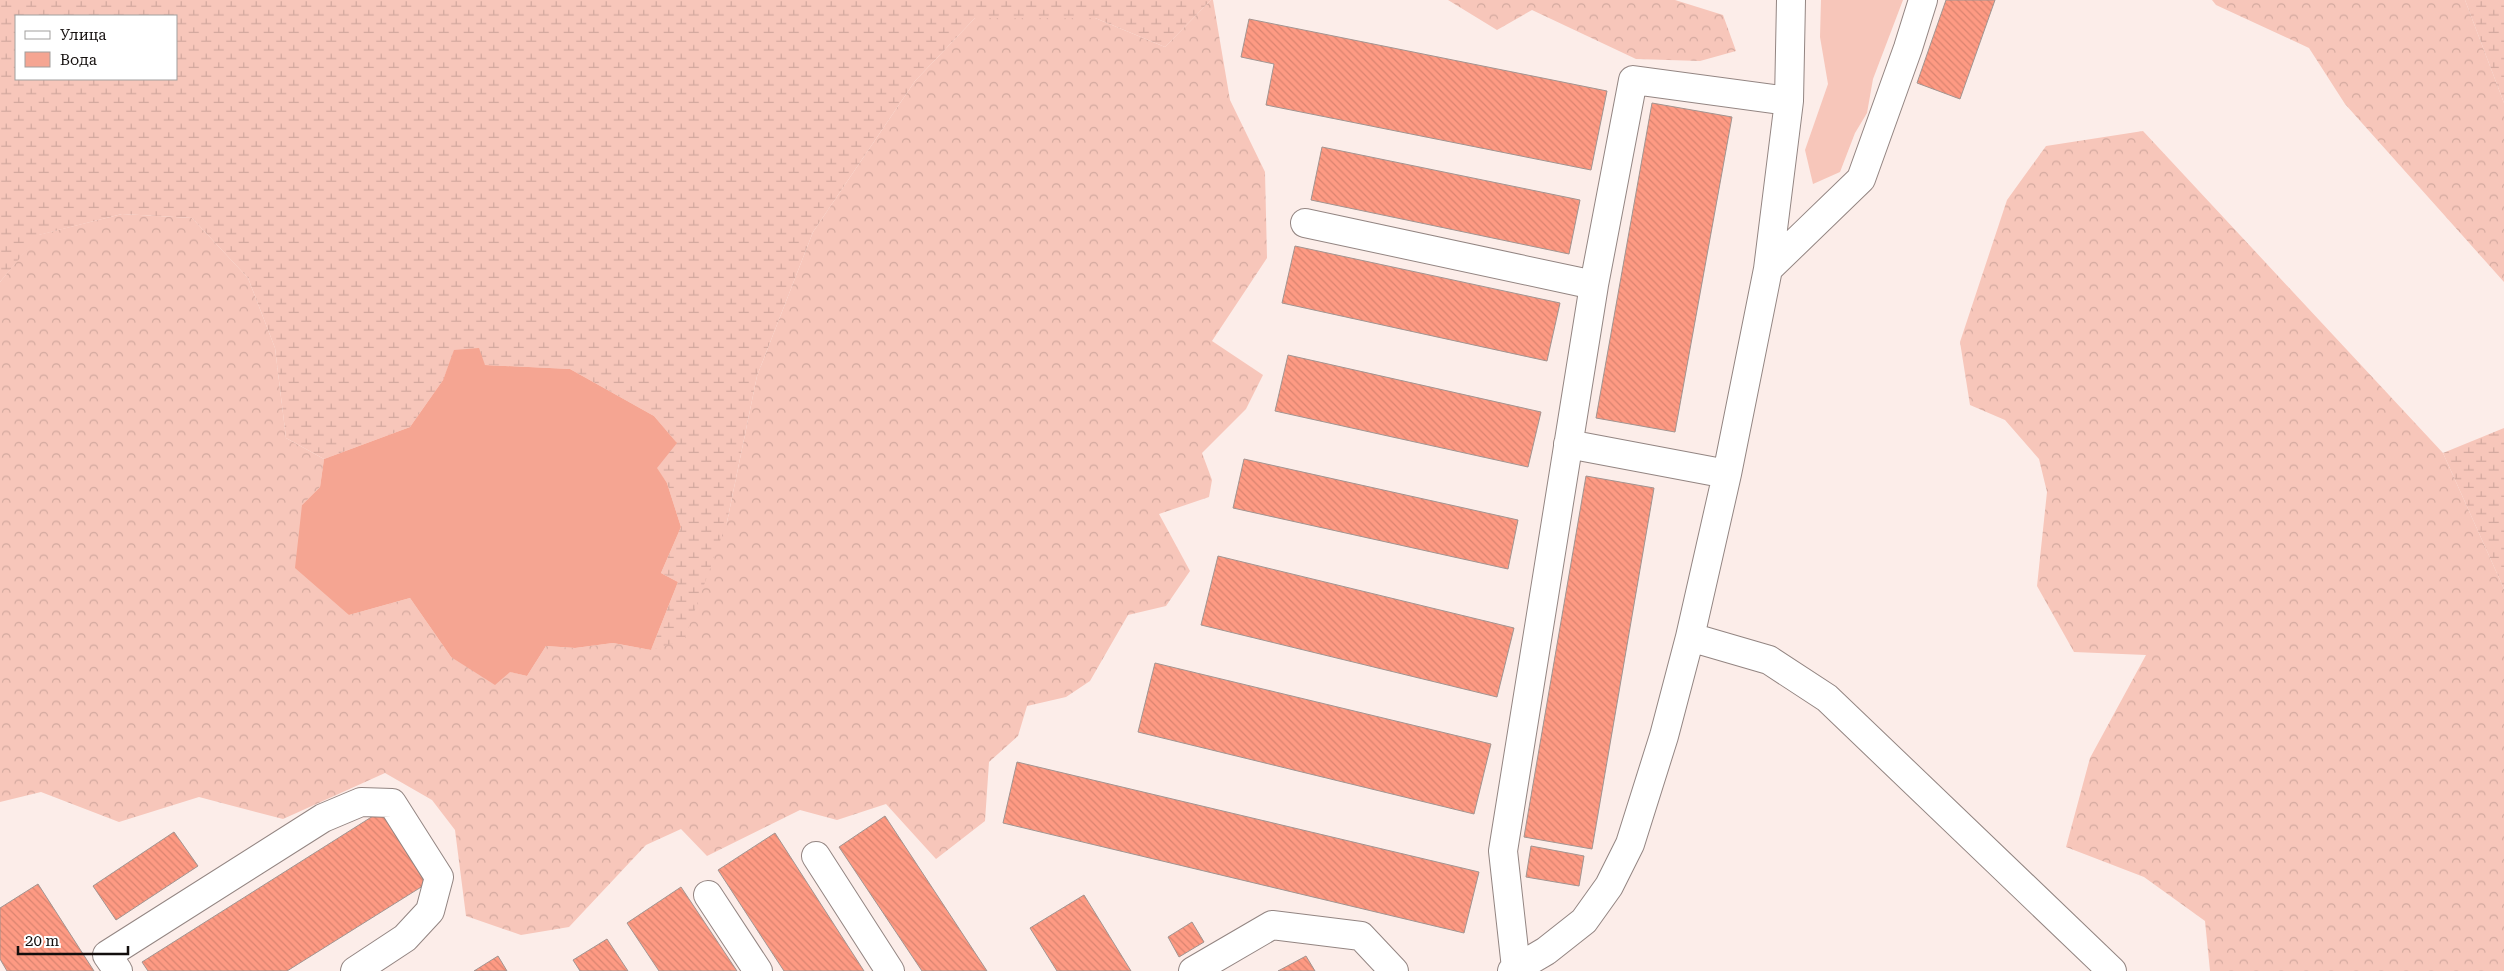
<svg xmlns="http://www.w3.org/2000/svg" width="2504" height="971" font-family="'Roboto Serif',serif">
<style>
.grass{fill:#f7c6ba}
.forest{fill:url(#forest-crowns)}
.wetland{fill:url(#wetland-marsh);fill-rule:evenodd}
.water{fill:#f5a592}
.building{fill:url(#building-back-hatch);stroke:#a29490}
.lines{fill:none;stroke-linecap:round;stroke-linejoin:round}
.minor-casing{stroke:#938582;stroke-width:30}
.minor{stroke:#fff;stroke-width:28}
</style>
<defs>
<pattern id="forest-crowns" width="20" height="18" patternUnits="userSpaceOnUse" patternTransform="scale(1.25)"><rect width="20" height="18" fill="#f7c6ba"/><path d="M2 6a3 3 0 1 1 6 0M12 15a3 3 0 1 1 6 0" fill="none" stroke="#d3a99f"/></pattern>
<pattern id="wetland-marsh" width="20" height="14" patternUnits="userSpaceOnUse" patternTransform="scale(1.25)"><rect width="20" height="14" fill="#f7c6ba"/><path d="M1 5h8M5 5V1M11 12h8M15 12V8" fill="none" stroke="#d3a99f"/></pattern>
<pattern id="building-back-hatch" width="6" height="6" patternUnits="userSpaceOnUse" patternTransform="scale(1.25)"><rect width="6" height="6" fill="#fe9a83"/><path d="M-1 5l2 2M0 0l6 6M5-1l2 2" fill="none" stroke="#d98470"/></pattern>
</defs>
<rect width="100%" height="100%" fill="#fcede9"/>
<path class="grass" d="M 1821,0 L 1903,0 L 1873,79 L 1867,113 L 1855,133 L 1840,172 L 1813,184 L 1805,150 L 1828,84 L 1820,37 Z"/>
<path class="forest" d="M 1211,0 L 1213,0 L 1230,100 L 1265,172 L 1267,258 L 1212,341 L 1263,375 L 1246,409 L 1202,453 L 1212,480 L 1209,497 L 1159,514 L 1190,571 L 1166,606 L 1128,615 L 1090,681 L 1066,697 L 1027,706 L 1018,736 L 989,762 L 985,821 L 936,859 L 886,804 L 837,820 L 800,810 L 707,856 L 681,829 L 646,845 L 569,927 L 521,935 L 466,916 L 455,830 L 432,800 L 385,773 L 283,819 L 199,797 L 119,822 L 41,792 L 0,802 L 0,282 L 38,235 L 122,214 L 192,218 L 248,278 L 275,348 L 286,438 L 324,459 L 320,487 L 302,505 L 349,615 L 410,598 L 451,657 L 527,676 L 546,646 L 575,648 L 613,643 L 651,650 L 727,522 L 757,376 L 813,232 L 915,81 L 975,18 L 1095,18 L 1165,47 Z
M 1448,0 L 1675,0 L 1723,15 L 1736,51 L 1700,61 L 1636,59 L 1532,10 L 1497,30 Z
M 2212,0 L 2465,0 L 2504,103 L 2504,282 L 2345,104 L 2309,48 L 2216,5 Z
M 2143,131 L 2443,453 L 2504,589 L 2504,971 L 2210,971 L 2205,921 L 2144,877 L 2066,847 L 2090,758 L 2146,655 L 2074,652 L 2037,586 L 2047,492 L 2039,459 L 2005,420 L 1970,405 L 1960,342 L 2007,200 L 2046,146 Z"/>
<path class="wetland" d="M 0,0 L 1211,0 L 1165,47 L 1095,18 L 975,18 L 915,81 L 813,232 L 757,376 L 727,522 L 684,640 L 651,650 L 678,582 L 661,573 L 681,527 L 667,483 L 656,468 L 676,442 L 654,416 L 570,369 L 485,365 L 455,350 L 443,380 L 410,427 L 324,459 L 286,438 L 275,348 L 248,278 L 192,218 L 122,214 L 39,235 L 0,282 ZM 16,16 L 176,16 L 176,79 L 16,79 Z
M 2465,0 L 2504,0 L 2504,103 Z
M 2504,428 L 2504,589 L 2443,453 Z"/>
<path class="water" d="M 479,348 L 485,365 L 570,369 L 654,416 L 677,443 L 657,468 L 667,483 L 681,527 L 661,573 L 678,582 L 651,650 L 613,643 L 575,648 L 546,646 L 527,676 L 510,672 L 495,685 L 451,657 L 410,598 L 349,615 L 295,568 L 302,505 L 320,487 L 324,459 L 410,427 L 443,380 L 454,350 Z"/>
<path class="building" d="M 1946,0 L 1995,0 L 1960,99 L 1917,83 Z
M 1249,19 L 1607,91 L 1591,170 L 1266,105 L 1274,64 L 1241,57 Z
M 1652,103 L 1732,117 L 1675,432 L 1596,418 Z
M 1322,147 L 1580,200 L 1569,254 L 1311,200 Z
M 1295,246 L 1560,303 L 1547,361 L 1282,303 Z
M 1288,355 L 1541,412 L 1528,467 L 1275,411 Z
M 1244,459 L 1518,520 L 1508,569 L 1233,508 Z
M 1586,476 L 1654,488 L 1592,849 L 1524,837 Z
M 1218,556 L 1514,628 L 1497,697 L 1201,625 Z
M 1155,663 L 1491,744 L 1474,814 L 1138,732 Z
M 1017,762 L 1479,872 L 1464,933 L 1003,823 Z
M 381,811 L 426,884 L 287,971 L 148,971 L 142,962 Z
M 885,816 L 987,971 L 922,971 L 839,847 Z
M 174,832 L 198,866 L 116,920 L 93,886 Z
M 775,833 L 864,971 L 784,971 L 718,870 Z
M 1531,846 L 1584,856 L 1579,886 L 1526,877 Z
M 38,884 L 94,971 L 7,971 L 0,959 L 0,908 Z
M 681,887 L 737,971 L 659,971 L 627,923 Z
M 1084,895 L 1131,971 L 1057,971 L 1030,928 Z
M 1192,922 L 1204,942 L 1179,957 L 1168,937 Z
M 607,939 L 628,971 L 580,971 L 573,960 Z
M 498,956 L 507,971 L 474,971 Z
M 1306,956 L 1315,971 L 1278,971 Z"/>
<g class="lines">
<g class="minor-casing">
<path id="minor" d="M 1305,223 L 1594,285
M 1768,269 L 1861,179 L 1908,48 L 1923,0
M 1568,444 L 1727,474
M 1690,637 L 1769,660 L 1827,698 L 2112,971
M 816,856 L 890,971
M 708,895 L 758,971
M 1516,968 L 1503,851 L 1594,285 L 1633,80 L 1789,101
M 118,971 L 107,955 L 323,818 L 361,802 L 392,803 L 439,877 L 430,911 L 405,938 L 355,971
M 1193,971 L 1272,925 L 1361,936 L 1394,971
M 1512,971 L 1546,951 L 1584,921 L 1609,886 L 1630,844 L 1664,736 L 1690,637 L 1727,474 L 1768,269 L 1789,101 L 1791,0"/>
</g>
<use href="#minor" class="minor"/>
</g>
<rect x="15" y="15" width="162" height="65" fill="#ffffff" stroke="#a19f9e"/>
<rect x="25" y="31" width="25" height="8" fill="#ffffff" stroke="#a19f9e"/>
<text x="60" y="40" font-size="15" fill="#130e0d">Улица</text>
<rect x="25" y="52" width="25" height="15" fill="#f5a592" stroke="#a19f9e"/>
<text x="60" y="65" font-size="15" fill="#130e0d">Вода</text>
<path d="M18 946v8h110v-8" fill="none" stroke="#130e0d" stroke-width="2.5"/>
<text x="25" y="946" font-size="15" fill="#130e0d" stroke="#ffffff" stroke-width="4" paint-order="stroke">20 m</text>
</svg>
